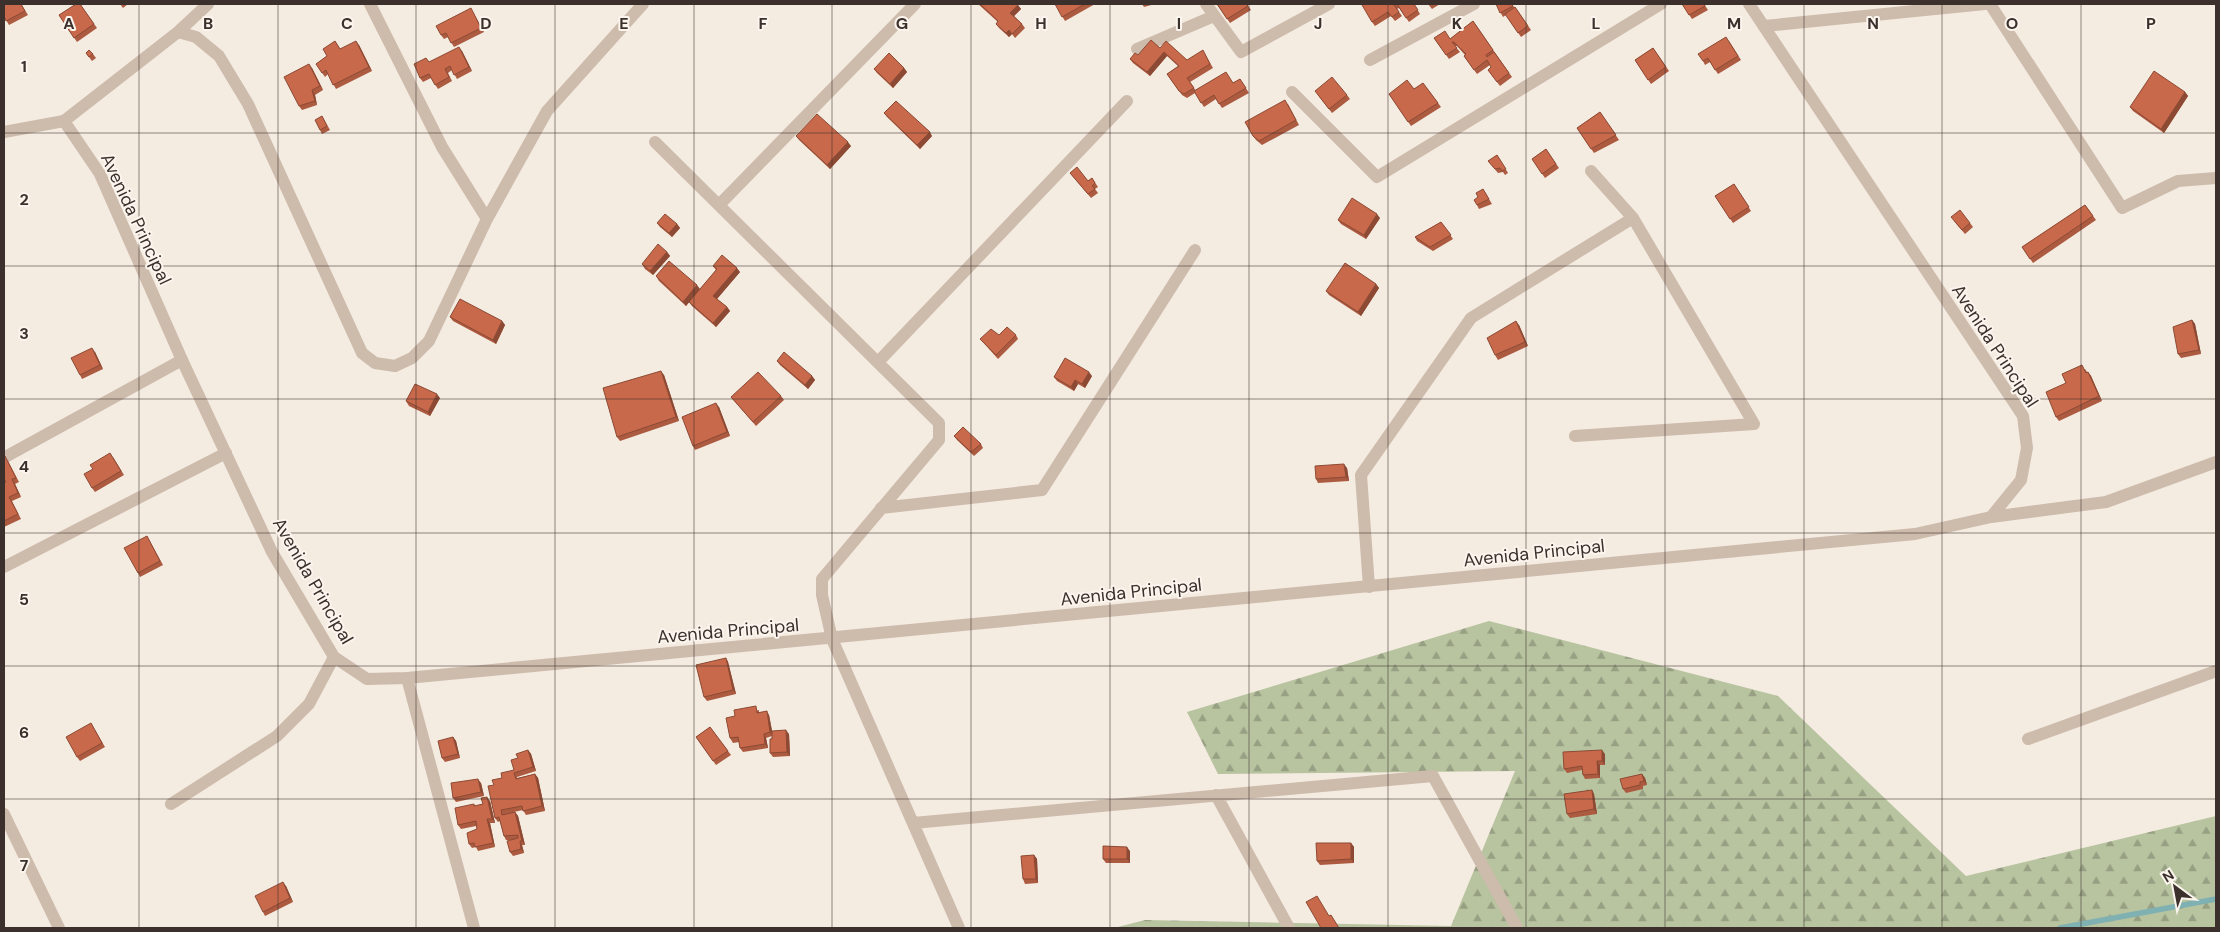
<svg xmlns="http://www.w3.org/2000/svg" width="2220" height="932" font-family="'DM Sans',sans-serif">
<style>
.forest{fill:url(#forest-firs)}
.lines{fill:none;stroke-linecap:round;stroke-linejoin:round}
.stream{stroke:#7fb0b2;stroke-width:5.5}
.minor{stroke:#cdbbac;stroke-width:12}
.tertiary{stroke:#cdbbac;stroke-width:12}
.wall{fill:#ac5a40}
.shaded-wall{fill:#8c4a34}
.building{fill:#c8694b;stroke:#8c4a34}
.grid{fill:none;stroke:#3b302b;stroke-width:1;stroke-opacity:0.55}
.labels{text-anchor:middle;stroke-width:4;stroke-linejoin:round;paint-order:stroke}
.street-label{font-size:18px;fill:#3b302b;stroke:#fbf5ee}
.grid-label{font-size:16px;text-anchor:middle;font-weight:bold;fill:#3b302b;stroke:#fbf5ee;stroke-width:4;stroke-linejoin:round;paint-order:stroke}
</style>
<defs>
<pattern id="forest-firs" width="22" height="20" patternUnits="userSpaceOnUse" patternTransform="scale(1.25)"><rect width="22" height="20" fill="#b8c4a0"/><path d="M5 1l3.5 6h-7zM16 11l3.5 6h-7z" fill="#97a083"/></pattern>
</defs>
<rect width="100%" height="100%" fill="#f4ebe1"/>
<path class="forest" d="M 1489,621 L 1778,696 L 1966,876 L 2216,816 L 2216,928 L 1114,928 L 1145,920 L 1451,926 L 1515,771 L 1218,774 L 1187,712 Z"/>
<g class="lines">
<path class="stream" d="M 2060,928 L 2216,899"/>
<path class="minor" d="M 370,4 L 442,147 L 487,219
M 1206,4 L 1241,52 L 1329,4
M 1990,4 L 2122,208 L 2178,181 L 2216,178
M 1764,26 L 1985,4
M 178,32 L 196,37 L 219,56 L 248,104 L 362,353 L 375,363 L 395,366 L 412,358 L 429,341 L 487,219 L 547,111 L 643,4
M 1137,49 L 1214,16
M 1370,60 L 1474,4
M 1292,92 L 1377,177 L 1661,4
M 64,121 L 178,32 L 208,4
M 655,142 L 939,423 L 939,440 L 822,579 L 822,595 L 832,639 L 959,928
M 719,205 L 915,4
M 879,361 L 1127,101
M 1575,436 L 1754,424 L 1633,218 L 1591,171
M 7,456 L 182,360
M 881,508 L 1042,490 L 1195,250
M 1991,517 L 2106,502 L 2216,462
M 4,567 L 226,453
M 1369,587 L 1361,475 L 1471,318 L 1633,218
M 407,678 L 474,928
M 2028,739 L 2216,671
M 1216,795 L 1289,928
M 171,804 L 277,736 L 309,704 L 334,657
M 4,814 L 59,928
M 913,823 L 1433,776 L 1517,928"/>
<path class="tertiary" d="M 4,132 L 64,121 L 100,174 L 182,360 L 272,552 L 334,657 L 367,679 L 407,678 L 1915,534 L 1991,517 L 2021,480 L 2027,448 L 2023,416 L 1749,4"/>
</g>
<path class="wall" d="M 4,4 L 21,4 L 28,15 L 9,25 L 5,18 L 4,18 Z
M 80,4 L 97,28 L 77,42 L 59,15 Z
M 120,4 L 128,4 L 123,8 Z
M 978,4 L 1017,4 L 1021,9 L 1014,16 L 1022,24 L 1025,28 L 1015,38 L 1012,34 L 1009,37 L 999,28 L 996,24 L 998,22 Z
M 1055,4 L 1095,4 L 1065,21 Z
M 1142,4 L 1155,4 L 1144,7 Z
M 1217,4 L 1247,4 L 1251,10 L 1230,23 Z
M 1363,4 L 1415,4 L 1414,4 L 1420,14 L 1409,22 L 1399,8 L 1397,9 L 1402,16 L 1395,21 L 1391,16 L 1375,26 L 1372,22 Z
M 1428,4 L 1440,4 L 1432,9 Z
M 1496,4 L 1512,4 L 1514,7 L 1515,7 L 1531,30 L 1521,37 L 1506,15 L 1503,17 Z
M 1682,4 L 1704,4 L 1708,10 L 1692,19 Z
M 473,12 L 484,32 L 454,47 L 448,37 L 444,39 L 441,35 Z
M 1473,21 L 1512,77 L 1500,86 L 1488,70 L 1491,67 L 1490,65 L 1477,74 L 1464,56 L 1465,55 L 1457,46 L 1455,46 L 1460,52 L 1449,59 L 1434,38 L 1450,39 Z
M 335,41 L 340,49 L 359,45 L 372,71 L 336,89 L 328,74 L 325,77 L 316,64 L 327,56 Z
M 1729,41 L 1741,60 L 1718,74 L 1710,62 L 1705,65 L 1703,61 Z
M 1160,48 L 1187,60 L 1205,54 L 1213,68 L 1190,82 L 1196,91 L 1233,83 L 1240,79 L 1249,93 L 1222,108 L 1216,99 L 1204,107 L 1195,93 L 1187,98 L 1182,95 L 1167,74 L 1178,66 L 1167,56 L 1150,76 L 1133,63 L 1130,59 Z
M 1653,48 L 1669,71 L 1651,84 L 1635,60 Z
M 462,51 L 472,71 L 457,79 L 452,70 L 448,73 L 452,81 L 438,89 L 431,78 L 423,82 L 420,78 L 429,62 Z
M 86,53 L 93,54 L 96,58 L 92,61 Z
M 312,68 L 323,90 L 315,95 L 317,105 L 302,110 L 299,106 Z
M 904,68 L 907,72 L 893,88 L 877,73 L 874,69 Z
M 1423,83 L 1441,107 L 1411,126 L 1389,94 L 1414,89 Z
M 2185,92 L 2188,96 L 2164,133 L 2133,111 L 2130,107 Z
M 1318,95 L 1347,95 L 1350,99 L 1332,113 Z
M 1288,104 L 1299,125 L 1262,145 L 1256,140 L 1253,136 Z
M 1600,112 L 1619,140 L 1594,153 L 1577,128 Z
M 884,113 L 932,136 L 920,149 L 887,117 Z
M 322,116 L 330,130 L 322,134 L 320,130 Z
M 796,136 L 851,146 L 830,169 L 799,140 Z
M 1546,149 L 1559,168 L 1545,178 L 1532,159 Z
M 1497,155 L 1508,173 L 1505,175 L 1503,172 L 1498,173 L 1488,161 Z
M 1070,173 L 1088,181 L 1092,178 L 1098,187 L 1095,189 L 1098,193 L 1091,198 Z
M 1734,184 L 1751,211 L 1733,223 L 1715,196 Z
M 1483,189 L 1492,204 L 1479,209 L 1477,205 L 1478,197 Z
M 2085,205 L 2096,220 L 2033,263 L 2022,247 Z
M 1380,218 L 1366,239 L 1341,224 L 1338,220 Z
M 1954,221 L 1970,223 L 1973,227 L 1965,234 Z
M 1441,222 L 1453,239 L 1433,251 L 1417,241 L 1415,237 Z
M 657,223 L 677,224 L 680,228 L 672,237 L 660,227 Z
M 667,252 L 670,256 L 653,275 L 645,269 L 642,264 Z
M 713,266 L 740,272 L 717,299 L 727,307 L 730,311 L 716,327 L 692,306 L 689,302 L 686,306 L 659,281 L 656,276 L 700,289 L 716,270 Z
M 1376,284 L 1379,288 L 1361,316 L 1329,295 L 1326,291 Z
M 450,317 L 502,321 L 505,325 L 496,344 L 453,321 Z
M 2192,320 L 2195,324 L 2201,354 L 2181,358 L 2178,354 Z
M 1519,325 L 1528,346 L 1498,360 L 1495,355 Z
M 999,335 L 1016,335 L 1018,339 L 998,359 L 980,339 Z
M 95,352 L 103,369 L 82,379 L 80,375 Z
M 777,361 L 812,376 L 815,380 L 808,389 L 780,365 Z
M 2085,369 L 2087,372 L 2088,372 L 2091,376 L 2102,401 L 2059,421 L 2056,417 L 2066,383 Z
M 664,375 L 679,421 L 620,441 L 617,437 Z
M 1092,376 L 1085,388 L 1078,384 L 1074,391 L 1057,381 L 1054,377 Z
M 781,396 L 784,400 L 756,426 L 731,397 Z
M 440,398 L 430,416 L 409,406 L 406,401 Z
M 719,407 L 730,436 L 695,450 L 693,446 Z
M 954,436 L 981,444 L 983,448 L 974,456 L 957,440 Z
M 113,457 L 124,475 L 95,492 L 92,488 Z
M 8,461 L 19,482 L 15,484 L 21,497 L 12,501 L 21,519 L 4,527 L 4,483 L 6,482 Z
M 1347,468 L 1349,481 L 1318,483 L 1316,479 Z
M 147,536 L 163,565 L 140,577 L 138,573 Z
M 726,658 L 728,662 L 736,694 L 707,701 L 704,697 Z
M 759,710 L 759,712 L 769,715 L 772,731 L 789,734 L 790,756 L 773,757 L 770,753 L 772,736 L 766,738 L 768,748 L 743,752 L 740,748 L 739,742 L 733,743 L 730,738 L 735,716 Z
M 91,723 L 105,747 L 80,761 L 77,757 Z
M 710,727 L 731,755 L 716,765 L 696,737 Z
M 453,737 L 456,741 L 460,758 L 445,762 L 442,758 Z
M 528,750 L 531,754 L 536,771 L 517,777 L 517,778 L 535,774 L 538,778 L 545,811 L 526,815 L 523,810 L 504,814 L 515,812 L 518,816 L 525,845 L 522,845 L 524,853 L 513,856 L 510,852 L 511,840 L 506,840 L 504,836 L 500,821 L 498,822 L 495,818 L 494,785 L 502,778 L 514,770 L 518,758 Z
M 1605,754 L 1605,765 L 1600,765 L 1600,778 L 1585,779 L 1583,775 L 1582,770 L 1567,773 L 1564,769 Z
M 1642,774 L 1645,778 L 1647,785 L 1643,786 L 1643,789 L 1626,793 L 1623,789 Z
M 481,783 L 484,796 L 456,802 L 453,798 Z
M 1592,790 L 1594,794 L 1597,814 L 1570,818 L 1567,814 Z
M 490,801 L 495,823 L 490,823 L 495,847 L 478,851 L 476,847 L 472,848 L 469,844 L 477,829 L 476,826 L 461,829 L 458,825 L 474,804 L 475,806 L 483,804 Z
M 1351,843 L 1354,847 L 1354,863 L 1320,865 L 1317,861 Z
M 1130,851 L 1130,863 L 1106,863 L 1103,859 Z
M 1034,855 L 1037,859 L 1038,883 L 1025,884 L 1023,879 Z
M 286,886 L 293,902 L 265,916 L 263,912 Z"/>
<path class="shaded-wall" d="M 1018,5 L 1021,9 L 1013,17 L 1010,13 Z
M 1009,30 L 1012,34 L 1009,37 L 1006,33 Z
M 356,41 L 359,45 L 372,71 L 369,67 Z
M 459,47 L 462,51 L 472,71 L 469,67 Z
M 1164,52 L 1167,56 L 1150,76 L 1147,72 Z
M 309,64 L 312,68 L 323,90 L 320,86 Z
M 904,68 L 907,72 L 893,88 L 890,84 Z
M 312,90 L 315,95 L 317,105 L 315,101 Z
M 2185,92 L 2188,96 L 2164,133 L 2161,129 Z
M 930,132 L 932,136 L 920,149 L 917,145 Z
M 848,142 L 851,146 L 830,169 L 827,165 Z
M 1377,214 L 1380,218 L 1366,239 L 1364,235 Z
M 677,224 L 680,228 L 672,237 L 669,233 Z
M 667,252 L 670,256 L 653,275 L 650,271 Z
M 737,268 L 740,272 L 716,300 L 713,296 Z
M 1376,284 L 1379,288 L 1361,316 L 1358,312 Z
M 697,285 L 700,289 L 686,306 L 683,302 Z
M 727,307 L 730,311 L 716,327 L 713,323 Z
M 2192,320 L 2195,324 L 2201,354 L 2199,350 Z
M 502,321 L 505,325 L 496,344 L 493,340 Z
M 1516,321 L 1519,325 L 1528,346 L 1525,342 Z
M 92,348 L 95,352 L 103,369 L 100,365 Z
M 661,371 L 664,375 L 679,421 L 676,417 Z
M 1089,372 L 1092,376 L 1085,388 L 1082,384 Z
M 2088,372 L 2091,376 L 2102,401 L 2099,396 Z
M 812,376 L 815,380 L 808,389 L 805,385 Z
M 1075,380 L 1078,384 L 1074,391 L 1071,387 Z
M 437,394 L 440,398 L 430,416 L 428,412 Z
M 716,403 L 719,407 L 730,436 L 727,432 Z
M 1344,464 L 1347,468 L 1349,481 L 1346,477 Z
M 12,479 L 15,484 L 21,497 L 18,493 Z
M 726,658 L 728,662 L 736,694 L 733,690 Z
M 767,711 L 769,715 L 773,736 L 770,732 Z
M 786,730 L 789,734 L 790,756 L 787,752 Z
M 764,734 L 766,738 L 768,748 L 765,744 Z
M 453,737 L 456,741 L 460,758 L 458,754 Z
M 528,750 L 531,754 L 536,771 L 533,767 Z
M 1602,750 L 1605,754 L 1605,765 L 1602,761 Z
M 1597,761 L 1600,765 L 1600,778 L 1598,774 Z
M 535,774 L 538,778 L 545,811 L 542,806 Z
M 1642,774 L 1645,778 L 1647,785 L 1644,781 Z
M 478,779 L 481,783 L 484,796 L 481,792 Z
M 1592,790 L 1594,794 L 1597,814 L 1594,809 Z
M 487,797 L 490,801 L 495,823 L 492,819 Z
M 515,812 L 518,816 L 525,845 L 522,841 Z
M 487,819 L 490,823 L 495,847 L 493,843 Z
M 520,841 L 522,845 L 524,853 L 521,849 Z
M 1351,843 L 1354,847 L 1354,863 L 1351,859 Z
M 1127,847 L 1130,851 L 1130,863 L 1127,859 Z
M 1034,855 L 1037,859 L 1038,883 L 1036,879 Z
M 283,882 L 286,886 L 293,902 L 290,898 Z"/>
<path class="building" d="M 4,4 L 21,4 L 25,11 L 6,21 L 4,16 Z
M 76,4 L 80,4 L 94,24 L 74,38 L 59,15 Z
M 980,4 L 1017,4 L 1018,5 L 1010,13 L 1022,24 L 1012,34 L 1009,30 L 1006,33 L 996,24 L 998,21 Z
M 1055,4 L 1085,4 L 1062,17 Z
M 1217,4 L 1246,4 L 1248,6 L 1227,19 Z
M 1363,4 L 1396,4 L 1394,5 L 1399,12 L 1392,17 L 1388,12 L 1372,22 L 1362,5 Z
M 1397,4 L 1414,4 L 1418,10 L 1406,18 Z
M 1496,4 L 1511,4 L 1513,6 L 1500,13 Z
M 1682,4 L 1704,4 L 1705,6 L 1689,15 Z
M 1515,7 L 1528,26 L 1518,33 L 1505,14 Z
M 471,8 L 481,28 L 451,43 L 446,33 L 441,35 L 436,26 Z
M 1473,21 L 1493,50 L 1486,55 L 1487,57 L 1494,52 L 1509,73 L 1497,82 L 1488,70 L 1491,67 L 1487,60 L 1474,70 L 1464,56 L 1466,54 L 1454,42 L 1452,42 L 1457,48 L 1446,55 L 1434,38 L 1445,31 L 1450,39 Z
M 1726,37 L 1738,56 L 1715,70 L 1708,58 L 1703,61 L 1698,54 Z
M 1151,40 L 1160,48 L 1166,41 L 1187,60 L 1203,50 L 1210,64 L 1187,78 L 1194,88 L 1184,94 L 1179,91 L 1167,74 L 1179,66 L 1164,52 L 1147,72 L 1130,59 L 1135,53 L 1138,55 Z
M 335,41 L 340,49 L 356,41 L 369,67 L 333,85 L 326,70 L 322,73 L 316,64 L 327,56 L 323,49 Z
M 459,47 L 469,67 L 454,75 L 450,66 L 445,69 L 449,77 L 435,85 L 429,74 L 420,78 L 414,64 L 426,58 L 429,62 Z
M 1653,48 L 1666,67 L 1648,80 L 1635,60 Z
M 89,50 L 93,54 L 89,57 L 86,53 Z
M 889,53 L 904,68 L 890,84 L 874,69 Z
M 309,64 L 320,86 L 312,90 L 315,101 L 299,106 L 284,77 Z
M 2154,71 L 2185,92 L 2161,129 L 2130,107 Z
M 1226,72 L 1233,83 L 1240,79 L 1246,88 L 1219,104 L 1214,95 L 1201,103 L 1194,91 Z
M 1332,77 L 1347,95 L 1329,109 L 1315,91 Z
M 1407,80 L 1414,89 L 1423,83 L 1438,103 L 1408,122 L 1389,94 Z
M 1285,100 L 1296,120 L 1259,141 L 1253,136 L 1245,122 Z
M 896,101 L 930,132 L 917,145 L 884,113 Z
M 1600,112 L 1616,135 L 1591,149 L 1577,128 Z
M 817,114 L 848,142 L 827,165 L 796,136 Z
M 322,116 L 327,126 L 320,130 L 315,120 Z
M 1546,149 L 1556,164 L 1542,174 L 1532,159 Z
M 1497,155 L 1506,169 L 1502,171 L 1500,168 L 1495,169 L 1488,161 Z
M 1077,167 L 1088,181 L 1092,178 L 1095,183 L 1092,186 L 1095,189 L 1088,194 L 1070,173 Z
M 1734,184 L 1749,207 L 1730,219 L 1715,196 Z
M 1483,189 L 1489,199 L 1477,205 L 1474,200 L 1478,197 L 1476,193 Z
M 1352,198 L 1377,214 L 1364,235 L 1338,220 Z
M 2085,205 L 2093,216 L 2030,259 L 2022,247 Z
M 1960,210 L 1970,223 L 1962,230 L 1951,217 Z
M 665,214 L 677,224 L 669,233 L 657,223 Z
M 1441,222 L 1451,235 L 1430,247 L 1415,237 Z
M 658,244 L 667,252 L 650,271 L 642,264 Z
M 722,255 L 737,268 L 713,296 L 727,307 L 713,323 L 689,302 L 717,269 L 713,266 Z
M 669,261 L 697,285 L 683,302 L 656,276 Z
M 1345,263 L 1376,284 L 1358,312 L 1326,291 Z
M 460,299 L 502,321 L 493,340 L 450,317 Z
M 2192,320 L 2199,350 L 2178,354 L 2173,327 Z
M 1516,321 L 1525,342 L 1495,355 L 1487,338 Z
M 1007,327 L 1016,335 L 996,355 L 980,339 L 991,329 L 999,335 Z
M 92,348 L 100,365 L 80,375 L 71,358 Z
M 784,352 L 812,376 L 805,385 L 777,361 Z
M 1065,358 L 1089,372 L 1082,384 L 1075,380 L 1071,387 L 1054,377 Z
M 2082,365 L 2086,373 L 2088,372 L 2099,396 L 2056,417 L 2046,392 L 2066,383 L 2062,374 Z
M 661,371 L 676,417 L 617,437 L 603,388 Z
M 758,372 L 781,396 L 753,422 L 731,397 Z
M 415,384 L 437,394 L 428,412 L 406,401 Z
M 716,403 L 727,432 L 693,446 L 682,417 Z
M 963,427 L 981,444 L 971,452 L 954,436 Z
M 110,453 L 121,471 L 92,488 L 84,474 L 93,469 L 90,465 Z
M 5,456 L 16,478 L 12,479 L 18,493 L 9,497 L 18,514 L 4,521 L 4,483 L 6,482 L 4,478 L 4,457 Z
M 1344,464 L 1346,477 L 1316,479 L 1315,466 Z
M 147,536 L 160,561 L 138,573 L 124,548 Z
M 726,658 L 733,690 L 704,697 L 696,665 Z
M 756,706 L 757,713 L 767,711 L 770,732 L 764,734 L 765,744 L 740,748 L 738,737 L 730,738 L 726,718 L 735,716 L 734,710 Z
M 91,723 L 102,743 L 77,757 L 66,737 Z
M 710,727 L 728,751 L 713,761 L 696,737 Z
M 786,730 L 787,752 L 770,753 L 770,739 L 772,739 L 772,731 Z
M 453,737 L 458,754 L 442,758 L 438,741 Z
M 528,750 L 533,767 L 514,773 L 516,779 L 535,774 L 542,806 L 523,811 L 522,806 L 501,810 L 502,815 L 515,812 L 522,841 L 520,841 L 521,849 L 510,852 L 507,841 L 518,838 L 518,835 L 504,836 L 499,817 L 495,818 L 488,786 L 494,785 L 492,780 L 502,778 L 501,773 L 514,770 L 511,760 L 518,758 L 516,754 Z
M 1602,750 L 1602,761 L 1597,761 L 1598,774 L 1583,775 L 1582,766 L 1564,769 L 1563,752 Z
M 1642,774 L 1644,781 L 1640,782 L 1640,785 L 1623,789 L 1620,779 Z
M 478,779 L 481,792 L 453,798 L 451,783 Z
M 1592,790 L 1594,809 L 1567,814 L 1564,794 Z
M 487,797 L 492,819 L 487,819 L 493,843 L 475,847 L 474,843 L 469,844 L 467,833 L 477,829 L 476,821 L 458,825 L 455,808 L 474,804 L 474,806 L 483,804 L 481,798 Z
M 1316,843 L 1351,843 L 1351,859 L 1317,861 Z
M 1103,846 L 1127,847 L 1127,859 L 1103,859 Z
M 1034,855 L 1036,879 L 1023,879 L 1021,856 Z
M 283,882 L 290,898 L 263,912 L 255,896 Z
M 1317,896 L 1329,916 L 1331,915 L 1339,928 L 1321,928 L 1306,902 Z"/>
<path class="grid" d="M 139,4 L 139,928M 278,4 L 278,928M 416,4 L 416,928M 555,4 L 555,928M 694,4 L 694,928M 832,4 L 832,928M 971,4 L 971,928M 1110,4 L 1110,928M 1249,4 L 1249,928M 1388,4 L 1388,928M 1526,4 L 1526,928M 1665,4 L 1665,928M 1804,4 L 1804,928M 1942,4 L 1942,928M 2081,4 L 2081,928M 4,133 L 2216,133M 4,266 L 2216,266M 4,399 L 2216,399M 4,533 L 2216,533M 4,666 L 2216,666M 4,799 L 2216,799"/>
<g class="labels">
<g class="street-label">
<text transform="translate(136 219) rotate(65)" y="6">Avenida Principal</text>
<text transform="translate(1995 346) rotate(57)" y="6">Avenida Principal</text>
<text transform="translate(1534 553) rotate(-6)" y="6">Avenida Principal</text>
<text transform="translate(313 581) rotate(60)" y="6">Avenida Principal</text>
<text transform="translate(1131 592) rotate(-6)" y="6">Avenida Principal</text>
<text transform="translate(728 631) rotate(-5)" y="6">Avenida Principal</text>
</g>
</g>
<g class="grid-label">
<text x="69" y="29">A</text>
<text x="208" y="29">B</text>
<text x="347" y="29">C</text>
<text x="486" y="29">D</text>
<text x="624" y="29">E</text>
<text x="763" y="29">F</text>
<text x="902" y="29">G</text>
<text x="1041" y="29">H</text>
<text x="1179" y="29">I</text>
<text x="1318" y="29">J</text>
<text x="1457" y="29">K</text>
<text x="1596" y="29">L</text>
<text x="1734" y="29">M</text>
<text x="1873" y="29">N</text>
<text x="2012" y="29">O</text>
<text x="2151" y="29">P</text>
<text x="24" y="72">1</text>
<text x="24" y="205">2</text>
<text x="24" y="339">3</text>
<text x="24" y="472">4</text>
<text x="24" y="605">5</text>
<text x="24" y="738">6</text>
<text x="24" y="871">7</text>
</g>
<rect width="2220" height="932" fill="none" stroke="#3b302b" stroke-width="10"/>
<g transform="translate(2175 887) rotate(328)" stroke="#fbf5ee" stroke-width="4" paint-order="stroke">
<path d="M0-4L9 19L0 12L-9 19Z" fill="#3b302b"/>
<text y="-8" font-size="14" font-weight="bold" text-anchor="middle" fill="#3b302b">N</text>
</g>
</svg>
